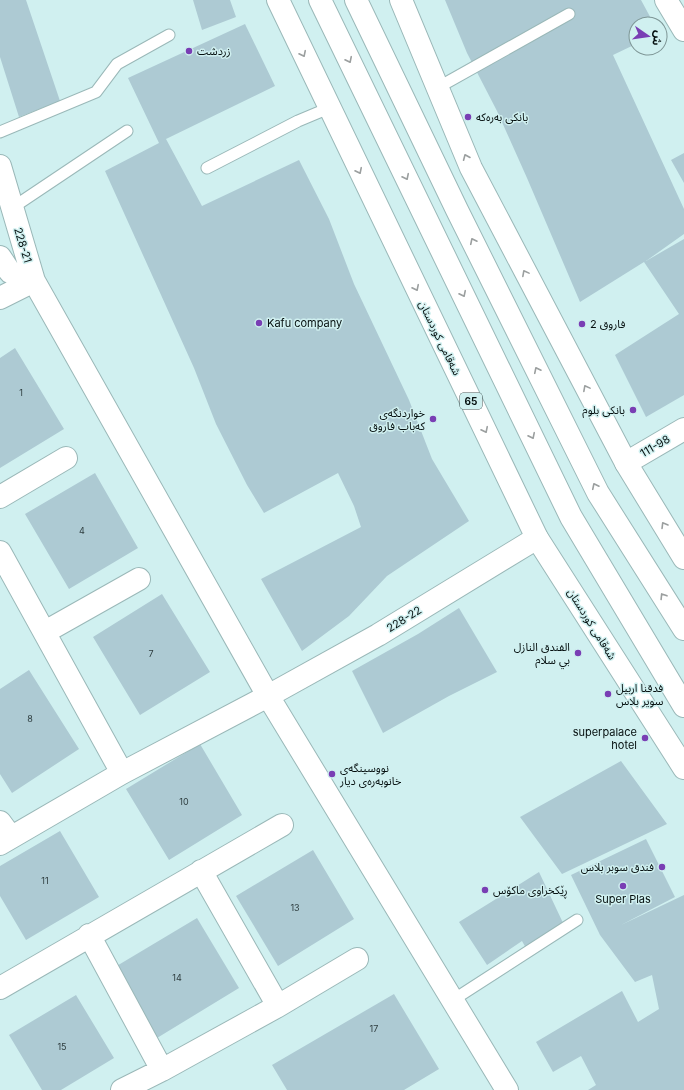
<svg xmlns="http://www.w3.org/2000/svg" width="684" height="1090" font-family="Inter,'Noto Sans Arabic',sans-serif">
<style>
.building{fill:#adcad3}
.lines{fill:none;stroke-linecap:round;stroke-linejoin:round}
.lane-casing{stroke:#9ab8b8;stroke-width:13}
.street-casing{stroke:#9ab8b8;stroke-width:24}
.secondary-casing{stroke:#9ab8b8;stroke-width:24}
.highway-casing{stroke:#9ab8b8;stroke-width:24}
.lane{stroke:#fff;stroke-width:11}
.street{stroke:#fff;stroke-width:22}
.secondary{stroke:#fff;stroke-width:22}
.highway{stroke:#fff;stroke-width:22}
.oneway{stroke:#9b9f9f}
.poi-dot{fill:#793eb4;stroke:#d0f0f0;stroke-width:1.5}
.labels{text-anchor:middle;stroke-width:3;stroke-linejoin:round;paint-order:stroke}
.number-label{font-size:9px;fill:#2e3d3f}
.shield{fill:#d0f0f0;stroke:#415252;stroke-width:1}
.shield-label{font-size:10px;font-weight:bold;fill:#040e0e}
.poi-label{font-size:11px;fill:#040e0e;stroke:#d0f0f0;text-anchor:start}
.street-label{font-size:11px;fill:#040e0e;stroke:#d0f0f0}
</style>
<rect width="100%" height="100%" fill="#d0f0f0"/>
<path class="building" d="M 0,0 L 26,0 L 60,101 L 19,117 L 0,57 Z
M 193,0 L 230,0 L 236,17 L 202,30 Z
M 445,0 L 641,0 L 654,24 L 636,24 L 636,44 L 613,55 L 684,209 L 684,234 L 646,261 L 684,239 L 684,395 L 646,417 L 615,355 L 679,314 L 644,262 L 580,302 L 527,178 L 497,111 L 467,53 Z
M 245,24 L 275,86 L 166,139 L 202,206 L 299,160 L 329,219 L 354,284 L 409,400 L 432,459 L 469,521 L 387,576 L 349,616 L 302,651 L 261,579 L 361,527 L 354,506 L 338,473 L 264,513 L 247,485 L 216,424 L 194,368 L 105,171 L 159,143 L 128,78 Z
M 684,153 L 684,183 L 671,160 Z
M 15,348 L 64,429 L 0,468 L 0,358 Z
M 95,473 L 138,548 L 69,589 L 25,514 Z
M 162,594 L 210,672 L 140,715 L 93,637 Z
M 459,608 L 497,672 L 449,696 L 383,733 L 352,671 L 418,634 Z
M 29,670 L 79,749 L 12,793 L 0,774 L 0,689 Z
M 200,744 L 242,815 L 169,860 L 126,789 Z
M 621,761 L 667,824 L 562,874 L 520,817 Z
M 60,831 L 99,897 L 26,940 L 0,896 L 0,866 Z
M 646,839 L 675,897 L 621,925 L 684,895 L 684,1090 L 588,1090 L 596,1085 L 581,1056 L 553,1072 L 536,1042 L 622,991 L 638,1022 L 659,1009 L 652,975 L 635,982 L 600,935 L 571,875 Z
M 313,850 L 354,919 L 278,966 L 236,896 Z
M 539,872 L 564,925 L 527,950 L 522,941 L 487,965 L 459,922 Z
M 197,918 L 239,988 L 157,1038 L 115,967 Z
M 394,994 L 439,1069 L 404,1090 L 287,1090 L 272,1065 Z
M 76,995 L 114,1058 L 61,1090 L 42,1090 L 9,1035 Z"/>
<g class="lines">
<g class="lane-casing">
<path id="lane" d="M 437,88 L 569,14
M 0,132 L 96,92 L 117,64 L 169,35
M 207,168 L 298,121 L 329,108
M 12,208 L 127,131
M 453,1000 L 577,920"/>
</g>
<g class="street-casing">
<path id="street" d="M 666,0 L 684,30
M 0,166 L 34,281 L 268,696 L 507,1090
M 0,257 L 10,272 L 34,281
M 0,298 L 34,281
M 0,497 L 66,458
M 0,552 L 122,773
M 45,632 L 139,579
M 0,822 L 11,837
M 0,844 L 122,773 L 268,696 L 378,635 L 537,538
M 89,935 L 162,1070
M 0,988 L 282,825
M 278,1006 L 357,959
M 122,1090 L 162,1070 L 278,1006 L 201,871"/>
</g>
<g class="secondary-casing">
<path id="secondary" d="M 626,463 L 684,429"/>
</g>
<g class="highway-casing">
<path id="highway" d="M 278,0 L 537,538 L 684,768
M 320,0 L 571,517 L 684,706
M 356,0 L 457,210 L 598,493 L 684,629
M 401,0 L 471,168 L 626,463 L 684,558"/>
</g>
<use href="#lane" class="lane"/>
<use href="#street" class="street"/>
<use href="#secondary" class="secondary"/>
<use href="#highway" class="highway"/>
</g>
<defs><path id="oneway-chevron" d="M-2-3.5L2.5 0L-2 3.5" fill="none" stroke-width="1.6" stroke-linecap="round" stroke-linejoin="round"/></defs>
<g class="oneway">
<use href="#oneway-chevron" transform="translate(303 54) rotate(64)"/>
<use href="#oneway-chevron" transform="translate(349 60) rotate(64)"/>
<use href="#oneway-chevron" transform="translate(466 157) rotate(-113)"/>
<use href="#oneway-chevron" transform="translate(359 171) rotate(64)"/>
<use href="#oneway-chevron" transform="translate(406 177) rotate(64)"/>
<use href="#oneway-chevron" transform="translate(473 241) rotate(-116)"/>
<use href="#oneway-chevron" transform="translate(525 273) rotate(-118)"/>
<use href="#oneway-chevron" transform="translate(416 288) rotate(64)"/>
<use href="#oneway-chevron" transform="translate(463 294) rotate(64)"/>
<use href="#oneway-chevron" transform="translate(537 370) rotate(-116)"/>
<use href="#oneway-chevron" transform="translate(586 388) rotate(-118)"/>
<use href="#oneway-chevron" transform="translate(485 430) rotate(64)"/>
<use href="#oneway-chevron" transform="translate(532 436) rotate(64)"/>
<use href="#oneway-chevron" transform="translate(595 486) rotate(-116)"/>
<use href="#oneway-chevron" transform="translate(664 525) rotate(-121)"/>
<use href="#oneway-chevron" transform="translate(663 596) rotate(-122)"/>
</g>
<g class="poi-dot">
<circle cx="189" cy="51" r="4"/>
<circle cx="468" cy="117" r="4"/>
<circle cx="259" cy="323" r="4"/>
<circle cx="582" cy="324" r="4"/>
<circle cx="633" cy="410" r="4"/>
<circle cx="433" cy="419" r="4"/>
<circle cx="578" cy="653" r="4"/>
<circle cx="608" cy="694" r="4"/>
<circle cx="645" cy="738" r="4"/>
<circle cx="332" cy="774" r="4"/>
<circle cx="662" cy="867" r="4"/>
<circle cx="623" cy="886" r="4"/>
<circle cx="485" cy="890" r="4"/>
</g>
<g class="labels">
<g class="number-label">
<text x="21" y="396">1</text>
<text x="82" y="534">4</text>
<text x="151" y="657">7</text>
<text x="30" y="722">8</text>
<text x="184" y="805">10</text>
<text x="45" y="884">11</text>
<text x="295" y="911">13</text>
<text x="177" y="981">14</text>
<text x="374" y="1032">17</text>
<text x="62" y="1050">15</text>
</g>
<rect class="shield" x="460" y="393" width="22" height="16" rx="3"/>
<g class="shield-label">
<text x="471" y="405">65</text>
</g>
<g class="poi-label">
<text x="197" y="55">زردشت</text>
<text x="476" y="121">بانکی بەرەکە</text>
<text x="267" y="327">Kafu company</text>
<text x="590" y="328">فاروق 2</text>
<text x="625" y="414" text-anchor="end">بانکی بلوم</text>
<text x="425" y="417" text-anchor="end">خواردنگەی<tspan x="425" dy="13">کەباب فاروق</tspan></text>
<text x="570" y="651" text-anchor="end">الفندق النازل<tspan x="570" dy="13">بي سلام</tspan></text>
<text x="616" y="692">فدقنا اربيل<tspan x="616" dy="13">سوير بلاس</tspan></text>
<text x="637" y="736" text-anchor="end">superpalace<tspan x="637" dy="13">hotel</tspan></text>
<text x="340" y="772">نووسینگەی<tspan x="340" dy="13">خانوبەرەی دیار</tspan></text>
<text x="654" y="871" text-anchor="end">فندق سوبر بلاس</text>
<text x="493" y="894">ڕێکخراوی ماکۆس</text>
<text x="623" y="903" text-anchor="middle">Super Plas</text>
</g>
<g class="street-label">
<text transform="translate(23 245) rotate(73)" y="4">228-21</text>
<text transform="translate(440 338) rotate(64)" y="4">شەقامی کوردستان</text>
<text transform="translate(655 446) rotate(-30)" y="4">111-98</text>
<text transform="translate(404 619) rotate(-32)" y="4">228-22</text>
<text transform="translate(592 624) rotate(58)" y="4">شەقامی کوردستان</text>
</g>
</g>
<g transform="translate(648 36) rotate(103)"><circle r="19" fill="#d0f0f0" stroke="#7e9696"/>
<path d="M0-3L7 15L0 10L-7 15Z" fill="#793eb4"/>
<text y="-6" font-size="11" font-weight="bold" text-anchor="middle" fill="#040e0e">ش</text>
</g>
</svg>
